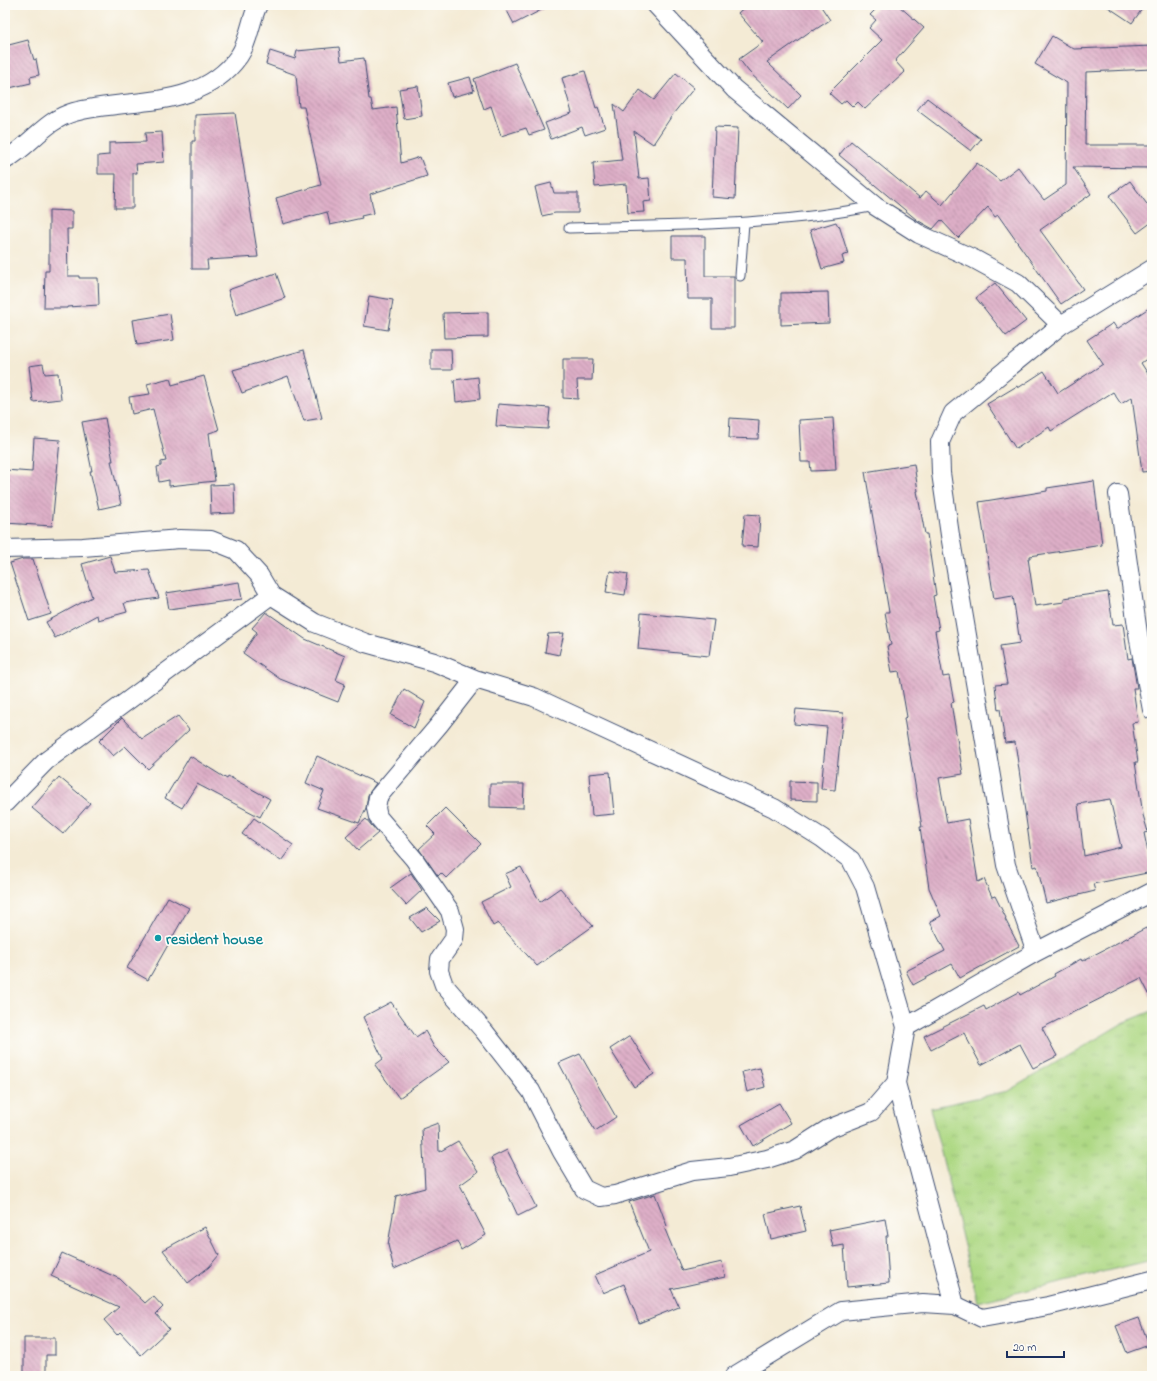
<svg xmlns="http://www.w3.org/2000/svg" width="1157" height="1381" font-family="'Indie Flower',sans-serif">
<style>
.grass{fill:url(#grass-tufts);stroke:#648470}
.building{fill:url(#building-back-hatch);fill-rule:evenodd}
.lines{fill:none;stroke-linecap:round;stroke-linejoin:round}
.service-casing{stroke:#3c4b70;stroke-width:11}
.minor-casing{stroke:#3c4b70;stroke-width:20}
.service{stroke:#fff;stroke-width:9}
.minor{stroke:#fff;stroke-width:18}
.culture-dot{fill:#0f9aa8;stroke:#fdfcf7;stroke-width:1.5}
.labels{text-anchor:middle;stroke-width:3.5;stroke-linejoin:round;paint-order:stroke}
.culture-label{font-size:16px;font-weight:bold;fill:#0d838f;stroke:#fdfcf7;text-anchor:start}
</style>
<defs>
<pattern id="grass-tufts" width="24" height="20" patternUnits="userSpaceOnUse"><rect width="24" height="20" fill="#add883"/><path d="M3 7l-1-3M5 7V3M7 7l1-3M15 17l-1-3M17 17v-4M19 17l1-3" fill="none" stroke="#94ba74"/></pattern>
<pattern id="building-back-hatch" width="6" height="6" patternUnits="userSpaceOnUse"><rect width="6" height="6" fill="#deafc7"/><path d="M-1 5l2 2M0 0l6 6M5-1l2 2" fill="none" stroke="#b38fa5"/></pattern>
</defs>
<rect width="100%" height="100%" fill="#fdfcf7"/>
<filter id="ink" filterUnits="userSpaceOnUse"><feTurbulence type="fractalNoise" baseFrequency=".025" numOctaves="2"/><feDisplacementMap in="SourceGraphic" scale="8" xChannelSelector="R" yChannelSelector="G"/><feConvolveMatrix kernelMatrix="1 2 1 2 8 2 1 2 1" color-interpolation-filters="sRGB"/></filter>
<filter id="wash" filterUnits="userSpaceOnUse"><feTurbulence type="fractalNoise" baseFrequency=".012" numOctaves="4" result="noise"/><feDisplacementMap in="SourceGraphic" scale="16" xChannelSelector="R" yChannelSelector="G"/><feGaussianBlur stdDeviation="0.9" result="paint"/><feColorMatrix in="noise" values="0 0 0 0 0 0 0 0 0 0 0 0 0 0 0 0 0 1.4 0 .05"/><feComposite in="paint" operator="in"/></filter>
<g filter="url(#wash)">
<rect width="100%" height="100%" fill="#f4ebd5"/>
<path class="grass" d="M 1152,1011 L 1152,1260 L 978,1302 L 930,1108 L 1008,1091 L 1123,1023 Z"/>
<g id="blocks">
<path class="building" d="M 504,5 L 551,5 L 514,24 Z
M 747,5 L 820,5 L 830,20 L 813,31 L 812,30 L 767,62 L 801,95 L 788,109 L 749,72 L 739,59 L 763,42 L 738,13 Z
M 880,5 L 898,5 L 924,28 L 895,61 L 905,72 L 865,109 L 858,102 L 853,107 L 846,100 L 841,104 L 829,93 L 882,40 L 869,28 L 876,20 L 870,15 Z
M 1105,5 L 1145,5 L 1132,23 Z
M 1052,36 L 1074,49 L 1152,46 L 1152,69 L 1086,72 L 1085,145 L 1152,145 L 1152,168 L 1073,167 L 1091,194 L 1040,230 L 1083,289 L 1061,304 L 998,215 L 995,217 L 988,207 L 958,238 L 941,220 L 933,229 L 917,220 L 839,155 L 851,141 L 920,198 L 926,191 L 942,205 L 977,163 L 1000,181 L 1018,167 L 1044,200 L 1066,185 L 1067,83 L 1035,64 Z
M 28,40 L 34,60 L 36,59 L 39,75 L 30,77 L 31,83 L 5,89 L 5,46 Z
M 339,47 L 341,61 L 364,58 L 369,99 L 371,99 L 373,110 L 396,107 L 401,163 L 420,157 L 427,176 L 370,194 L 374,213 L 361,216 L 362,218 L 330,225 L 327,212 L 283,224 L 276,198 L 321,185 L 304,107 L 299,107 L 296,75 L 266,64 L 270,51 L 295,59 L 297,51 Z
M 515,63 L 544,130 L 529,135 L 526,128 L 501,136 L 491,106 L 484,109 L 474,79 Z
M 585,71 L 596,108 L 598,107 L 605,128 L 585,135 L 582,127 L 551,139 L 545,123 L 572,113 L 562,78 Z
M 676,73 L 694,88 L 673,114 L 653,144 L 634,131 L 639,179 L 649,178 L 651,201 L 643,202 L 644,212 L 628,213 L 626,184 L 595,187 L 593,163 L 622,160 L 614,104 L 624,112 L 640,90 L 654,100 Z
M 470,77 L 474,91 L 452,97 L 448,83 Z
M 418,86 L 422,116 L 404,119 L 399,89 Z
M 927,98 L 981,139 L 971,151 L 917,110 Z
M 235,113 L 258,257 L 207,260 L 208,269 L 192,269 L 192,141 L 195,141 L 195,115 Z
M 715,127 L 738,128 L 735,199 L 712,197 Z
M 162,132 L 164,162 L 136,164 L 137,173 L 133,173 L 133,208 L 115,208 L 116,174 L 98,174 L 98,156 L 109,155 L 109,143 L 146,142 L 145,133 Z
M 1130,181 L 1152,211 L 1152,222 L 1137,233 L 1109,196 Z
M 551,183 L 554,193 L 578,193 L 578,213 L 555,213 L 542,216 L 535,187 Z
M 49,210 L 72,211 L 72,229 L 67,229 L 68,276 L 79,276 L 79,278 L 98,278 L 99,305 L 67,307 L 67,308 L 44,308 L 45,271 L 49,271 Z
M 836,222 L 838,226 L 839,225 L 848,254 L 842,256 L 844,263 L 822,269 L 810,230 Z
M 672,236 L 705,236 L 705,276 L 734,276 L 734,328 L 712,328 L 712,299 L 688,299 L 687,258 L 672,258 Z
M 276,273 L 285,298 L 236,315 L 228,290 Z
M 995,283 L 1026,321 L 1006,336 L 976,298 Z
M 828,292 L 829,323 L 781,325 L 781,293 Z
M 369,296 L 393,300 L 388,330 L 364,326 Z
M 1152,306 L 1152,355 L 1141,363 L 1152,380 L 1152,471 L 1142,472 L 1132,397 L 1121,404 L 1113,392 L 1051,431 L 1049,427 L 1016,449 L 987,404 L 1017,386 L 1018,388 L 1044,371 L 1058,393 L 1103,364 L 1087,340 L 1113,323 L 1117,329 Z
M 488,312 L 488,337 L 444,338 L 443,313 Z
M 170,314 L 174,340 L 137,345 L 133,320 Z
M 431,349 L 451,349 L 452,370 L 431,370 Z
M 304,350 L 322,418 L 304,421 L 288,376 L 242,393 L 233,370 Z
M 563,359 L 593,359 L 592,380 L 577,380 L 578,399 L 563,398 Z
M 43,364 L 45,374 L 58,373 L 61,399 L 33,402 L 29,366 Z
M 204,376 L 219,430 L 209,433 L 215,481 L 169,486 L 169,480 L 159,482 L 157,467 L 161,466 L 161,462 L 166,461 L 153,409 L 132,414 L 129,397 L 150,394 L 147,384 L 170,378 L 172,385 Z
M 478,377 L 480,399 L 456,402 L 454,380 Z
M 498,404 L 550,408 L 548,429 L 496,426 Z
M 105,418 L 113,461 L 111,461 L 121,504 L 99,509 L 90,471 L 92,471 L 82,422 Z
M 730,418 L 759,420 L 758,439 L 729,438 Z
M 833,418 L 836,470 L 811,471 L 810,462 L 801,462 L 799,420 Z
M 34,438 L 60,440 L 52,526 L 5,523 L 5,470 L 32,472 Z
M 914,464 L 918,491 L 917,491 L 925,534 L 927,534 L 936,595 L 933,596 L 939,630 L 935,631 L 943,677 L 949,676 L 954,702 L 951,703 L 963,774 L 939,778 L 947,823 L 968,819 L 978,882 L 984,879 L 992,897 L 995,896 L 1006,918 L 1005,919 L 1019,946 L 960,978 L 952,964 L 913,985 L 906,971 L 945,951 L 930,922 L 941,916 L 929,888 L 920,827 L 922,827 L 904,718 L 907,717 L 899,671 L 892,672 L 887,646 L 891,645 L 885,612 L 889,612 L 865,472 Z
M 1094,481 L 1102,545 L 1030,556 L 1030,558 L 1028,558 L 1035,606 L 1064,602 L 1064,598 L 1108,592 L 1113,625 L 1123,624 L 1128,659 L 1132,658 L 1137,688 L 1133,688 L 1138,722 L 1132,723 L 1138,762 L 1135,762 L 1143,815 L 1148,832 L 1144,833 L 1152,872 L 1093,884 L 1095,891 L 1046,903 L 1037,866 L 1033,867 L 1015,742 L 1005,743 L 1000,709 L 998,710 L 995,685 L 1007,684 L 1000,646 L 1020,643 L 1013,596 L 994,599 L 979,502 L 1047,491 L 1047,488 ZM 1110,799 L 1121,847 L 1084,856 L 1078,804 Z
M 234,484 L 235,513 L 211,514 L 210,485 Z
M 745,514 L 760,515 L 758,547 L 742,546 Z
M 110,556 L 115,572 L 149,570 L 159,598 L 124,603 L 127,612 L 98,620 L 97,615 L 55,638 L 46,622 L 92,597 L 82,564 Z
M 23,559 L 33,559 L 51,614 L 29,621 L 10,563 Z
M 610,571 L 628,574 L 625,595 L 606,592 Z
M 239,582 L 242,599 L 169,609 L 166,593 Z
M 266,612 L 305,639 L 345,656 L 336,680 L 345,684 L 338,702 L 280,679 L 243,653 L 257,632 L 252,628 Z
M 641,613 L 714,620 L 709,656 L 638,649 Z
M 564,633 L 559,655 L 545,652 L 548,634 Z
M 404,689 L 425,702 L 414,728 L 391,715 Z
M 796,709 L 843,713 L 835,790 L 821,789 L 827,727 L 794,724 Z
M 178,716 L 189,730 L 148,769 L 125,746 L 113,756 L 99,741 L 122,718 L 142,739 Z
M 190,756 L 227,779 L 228,776 L 270,799 L 260,817 L 197,784 L 182,808 L 165,798 Z
M 317,756 L 376,783 L 368,795 L 366,808 L 359,823 L 317,808 L 324,791 L 306,783 Z
M 610,772 L 614,814 L 592,816 L 589,774 Z
M 59,777 L 90,803 L 63,834 L 32,808 Z
M 790,781 L 817,782 L 817,801 L 790,800 Z
M 490,784 L 524,784 L 523,808 L 490,807 Z
M 445,808 L 481,844 L 446,878 L 441,873 L 438,876 L 419,849 L 435,834 L 427,826 Z
M 254,818 L 293,845 L 281,861 L 242,834 Z
M 366,819 L 378,833 L 358,850 L 346,837 Z
M 521,867 L 540,902 L 560,888 L 593,926 L 537,966 L 498,923 L 493,926 L 481,902 L 511,887 L 505,874 Z
M 411,873 L 422,890 L 406,905 L 390,888 Z
M 168,897 L 189,908 L 148,980 L 127,968 Z
M 427,908 L 440,921 L 421,932 L 410,918 Z
M 1146,928 L 1152,938 L 1152,1000 L 1141,978 L 1042,1028 L 1057,1056 L 1033,1068 L 1020,1044 L 981,1065 L 964,1033 L 931,1050 L 924,1036 L 984,1006 L 986,1010 L 1019,992 L 1020,995 L 1055,976 L 1054,974 L 1081,959 L 1082,961 Z
M 391,1002 L 416,1037 L 425,1031 L 434,1047 L 449,1062 L 399,1098 L 375,1065 L 383,1059 L 363,1017 Z
M 630,1036 L 654,1074 L 634,1087 L 610,1049 Z
M 580,1054 L 616,1117 L 595,1131 L 559,1063 Z
M 760,1068 L 765,1087 L 747,1092 L 742,1072 Z
M 779,1103 L 791,1123 L 753,1146 L 741,1125 Z
M 438,1123 L 439,1152 L 458,1141 L 478,1172 L 460,1185 L 486,1235 L 461,1250 L 457,1241 L 394,1269 L 388,1245 L 396,1196 L 425,1188 L 422,1129 Z
M 507,1150 L 536,1207 L 518,1216 L 491,1158 Z
M 655,1194 L 667,1226 L 664,1227 L 682,1271 L 722,1262 L 725,1277 L 671,1289 L 679,1307 L 639,1323 L 624,1284 L 603,1293 L 595,1275 L 649,1252 L 629,1202 Z
M 800,1206 L 806,1231 L 771,1239 L 765,1214 Z
M 885,1219 L 888,1236 L 886,1236 L 889,1283 L 847,1287 L 844,1245 L 833,1247 L 829,1230 Z
M 205,1227 L 219,1255 L 209,1267 L 188,1283 L 163,1250 Z
M 62,1253 L 120,1279 L 145,1303 L 153,1296 L 163,1307 L 156,1314 L 169,1329 L 141,1355 L 120,1332 L 117,1335 L 104,1320 L 119,1307 L 51,1276 Z
M 1139,1318 L 1149,1345 L 1127,1353 L 1116,1326 Z
M 24,1338 L 55,1338 L 55,1355 L 46,1355 L 46,1376 L 24,1376 Z"/>
</g>
</g>
<g filter="url(#ink)">
<use href="#blocks" fill-opacity="0" stroke="#3c4b70" stroke-width="1"/>
<g class="lines">
<g class="service-casing">
<path id="service" d="M 569,228 C 671,225 775,226 875,206
M 740,276 L 744,223"/>
</g>
<g class="minor-casing">
<path id="minor" d="M 656,5 L 734,89 L 875,206 L 919,234 L 974,259 L 1018,283 L 1061,325
M 5,160 C 30,146 45,120 74,112 C 131,97 200,111 239,56 C 249,42 250,21 258,5
M 1152,269 L 1061,325 L 953,413 L 940,442 L 941,473 L 950,535 L 1006,865 L 1036,952 L 1152,892
M 1118,494 L 1139,640 L 1152,710
M 5,549 L 83,547 L 180,539 L 211,540 L 236,550 L 259,575 L 271,595 L 315,623 L 366,643 L 434,662 L 475,679 L 534,697 L 774,808 L 822,838 L 851,860 L 865,887 L 906,1027
M 475,679 L 439,725 L 378,797 L 376,808 L 378,817 L 414,859 L 450,911 L 455,929 L 454,939 L 440,959 L 439,971 L 444,985 L 484,1031 L 531,1091 L 562,1152 L 584,1189 L 601,1197 L 615,1195 L 692,1171 L 729,1167 L 767,1159 L 795,1150 L 828,1129 L 871,1112 L 896,1083
M 5,803 L 46,761 L 271,595
M 955,1305 L 896,1083 L 906,1027 L 1036,952
M 734,1376 L 841,1311 L 923,1303 L 955,1305 L 982,1318 L 1048,1306 L 1152,1280"/>
</g>
<use href="#service" class="service"/>
<use href="#minor" class="minor"/>
</g>
</g>
<circle class="culture-dot" cx="158" cy="938" r="4"/>
<g class="labels">
<g class="culture-label">
<text x="166" y="944">resident house</text>
</g>
</g>
<rect width="1157" height="1381" fill="none" stroke="#fdfcf7" stroke-width="20"/>
<path d="M1007 1351v6h57v-6" fill="none" stroke="#1b2f5e" stroke-width="2"/>
<text x="1013" y="1351" font-size="12" fill="#1b2f5e" stroke="#fdfcf7" stroke-width="3" paint-order="stroke">20 m</text>
</svg>
